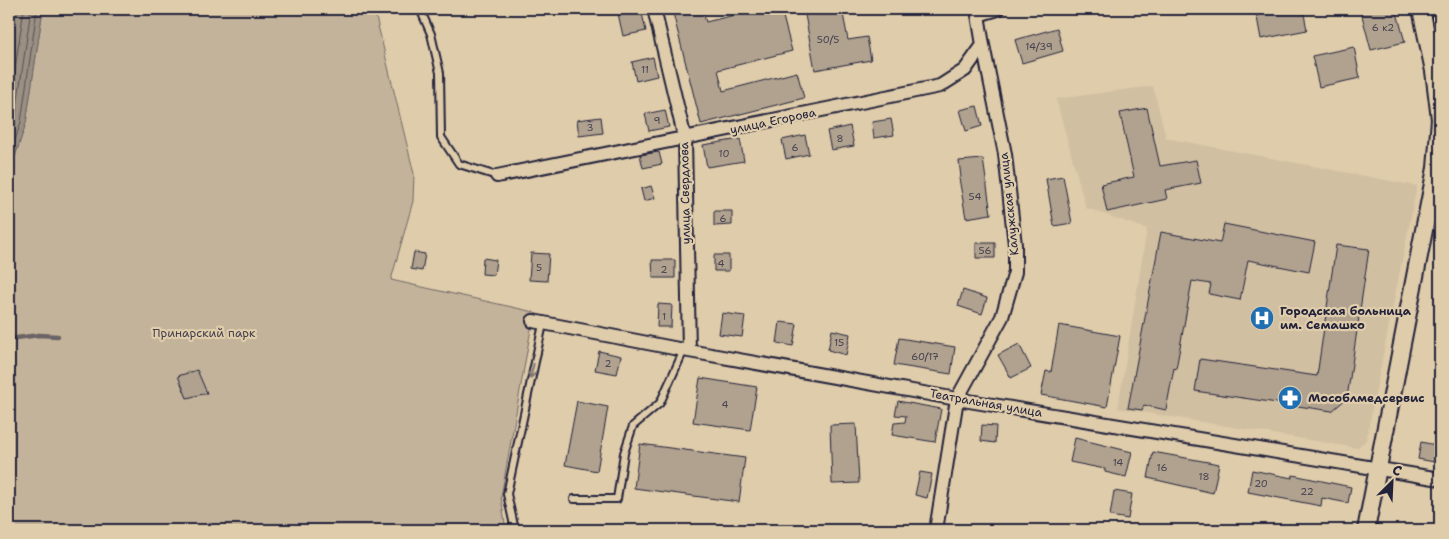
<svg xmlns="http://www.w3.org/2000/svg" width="1449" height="539" font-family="'Shantell Sans',sans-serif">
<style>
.built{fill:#d1bfa2}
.green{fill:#c3b39a;stroke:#726a6a}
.water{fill:#9b9082;stroke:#6b6466}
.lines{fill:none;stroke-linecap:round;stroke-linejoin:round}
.shore{stroke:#524e57;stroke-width:1}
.stream{stroke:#6b6466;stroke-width:4.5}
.building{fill:#b0a28f;stroke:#22223b}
.service-casing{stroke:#22223b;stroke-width:10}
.minor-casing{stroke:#22223b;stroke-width:16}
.tertiary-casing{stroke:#22223b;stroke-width:20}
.service{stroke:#dfccaa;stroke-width:6}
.minor{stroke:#dfccaa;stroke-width:12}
.tertiary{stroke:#dfccaa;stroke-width:16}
.oneway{stroke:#807772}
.labels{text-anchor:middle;stroke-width:4.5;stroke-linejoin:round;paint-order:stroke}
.number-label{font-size:10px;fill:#464250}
.street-label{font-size:12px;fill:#22223b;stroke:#dfccaa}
.poi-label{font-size:12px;font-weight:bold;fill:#22223b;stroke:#dfccaa;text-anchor:start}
.park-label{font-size:12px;fill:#423f4e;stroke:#dfccaa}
</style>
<rect width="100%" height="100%" fill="#dfccaa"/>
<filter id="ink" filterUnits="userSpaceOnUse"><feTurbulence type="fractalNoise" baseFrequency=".02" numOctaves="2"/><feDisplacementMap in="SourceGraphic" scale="10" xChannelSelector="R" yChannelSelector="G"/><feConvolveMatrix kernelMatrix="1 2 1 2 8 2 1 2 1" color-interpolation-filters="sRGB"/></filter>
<g filter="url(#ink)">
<path class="built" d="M 1153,86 L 1166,138 L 1417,186 L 1366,440 L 1357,448 L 1118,408 L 1147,229 L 1086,208 L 1056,99 Z"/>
<path class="green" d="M 43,9 L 374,9 L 414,174 L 413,201 L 391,280 L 534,312 L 501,497 L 506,530 L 9,530 L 9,175 L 26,123 Z"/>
<path class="water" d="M 9,9 L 43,9 L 26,123 L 9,175 Z"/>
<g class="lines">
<path class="shore" d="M 9,109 L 24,9
M 9,138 L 15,120 L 31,9
M 9,159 L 21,122 L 37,9"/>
<path class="stream" d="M 9,339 L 39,335 L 58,336"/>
</g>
<path class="building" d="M 617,9 L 641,9 L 646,31 L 623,36 Z
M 672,9 L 702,9 L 706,22 L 759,9 L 781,9 L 792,51 L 718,70 L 723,91 L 797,72 L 804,98 L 701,124 Z
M 804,9 L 842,9 L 848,40 L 867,37 L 871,60 L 815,70 Z
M 1274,9 L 1303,9 L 1307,30 L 1261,39 L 1256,12 Z
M 1373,9 L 1396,9 L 1405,42 L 1371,50 L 1361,12 Z
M 1057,28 L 1063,51 L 1022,63 L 1015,40 Z
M 1354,47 L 1360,78 L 1319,87 L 1312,56 Z
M 653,57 L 657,76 L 636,81 L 632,62 Z
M 977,106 L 982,126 L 966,131 L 960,110 Z
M 1147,108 L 1160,166 L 1196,160 L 1201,183 L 1165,190 L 1167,199 L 1107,212 L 1101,184 L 1134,177 L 1120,113 Z
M 665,110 L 669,127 L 649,131 L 645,114 Z
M 601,117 L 603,133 L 579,136 L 577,120 Z
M 891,119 L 894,135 L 874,138 L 872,122 Z
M 850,126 L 854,146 L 831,150 L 827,131 Z
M 805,135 L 809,154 L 786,159 L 782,140 Z
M 740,139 L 744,161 L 707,167 L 703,145 Z
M 659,152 L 662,164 L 643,168 L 640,155 Z
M 983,159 L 991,214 L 966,218 L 959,178 L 961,177 L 959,161 Z
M 1063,176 L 1072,223 L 1054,226 L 1046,179 Z
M 651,186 L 655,198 L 644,201 L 641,189 Z
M 714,211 L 732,211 L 732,225 L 714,226 Z
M 1224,224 L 1315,242 L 1309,272 L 1248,260 L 1240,300 L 1209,294 L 1211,284 L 1192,281 L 1176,369 L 1174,368 L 1166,410 L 1144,405 L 1142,410 L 1128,408 L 1161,232 L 1220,243 Z
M 976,243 L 995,243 L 995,258 L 976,258 Z
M 1336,245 L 1369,249 L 1347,398 L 1332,411 L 1195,391 L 1200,359 L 1317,376 Z
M 414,252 L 425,254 L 422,271 L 411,269 Z
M 531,253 L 549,254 L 547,281 L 529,280 Z
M 714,255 L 729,255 L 729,271 L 714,271 Z
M 483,258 L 496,260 L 494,275 L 482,274 Z
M 652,260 L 675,260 L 675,278 L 653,278 Z
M 963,290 L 987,298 L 982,314 L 958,306 Z
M 658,304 L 672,305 L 671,327 L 657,327 Z
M 722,313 L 745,316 L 742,337 L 719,334 Z
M 780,322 L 797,324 L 793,346 L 777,343 Z
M 1059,325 L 1120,336 L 1107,407 L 1041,395 L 1046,371 L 1051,372 Z
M 832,330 L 850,334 L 846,355 L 828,350 Z
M 899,338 L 955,347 L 951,374 L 894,365 Z
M 1019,344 L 1031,368 L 1011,378 L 998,355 Z
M 599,351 L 621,356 L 617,374 L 595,370 Z
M 197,370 L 207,393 L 187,398 L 178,376 Z
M 700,378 L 757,387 L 750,430 L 693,422 Z
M 577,401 L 608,407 L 597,471 L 565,465 Z
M 898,401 L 941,409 L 935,442 L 892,435 L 894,423 L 905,422 L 906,416 L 895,415 Z
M 856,424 L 859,483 L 832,484 L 830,425 Z
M 982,425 L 996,426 L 995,443 L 981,441 Z
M 1075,438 L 1132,452 L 1126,477 L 1105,472 L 1105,469 L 1070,462 Z
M 1421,442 L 1440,446 L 1440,463 L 1418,459 Z
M 640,444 L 745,458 L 739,502 L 634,488 Z
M 1153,452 L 1219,464 L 1213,493 L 1148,478 Z
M 1252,470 L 1292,478 L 1293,475 L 1351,487 L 1348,503 L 1322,498 L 1321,506 L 1248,492 Z
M 920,472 L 932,474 L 927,498 L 915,495 Z
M 1114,491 L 1132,494 L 1128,519 L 1110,516 Z"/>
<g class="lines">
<g class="service-casing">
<path id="service" d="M 420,9 L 431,34 L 440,73 L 441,137 L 459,164 L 497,176
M 574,499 L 617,499 L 624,453 L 633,426 L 660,403 L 684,350
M 515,530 L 507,494 L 543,324"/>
</g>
<g class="minor-casing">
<path id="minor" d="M 654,9 L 685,139 L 689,351
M 978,15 L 998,9
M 497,176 L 940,86 L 965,70 L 983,45 L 977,9
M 533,321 L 689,351 L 957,399 L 1440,479
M 936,530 L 957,399 L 1002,317 L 1015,272 L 1015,245 L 1005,154 L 983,45"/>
</g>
<g class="tertiary-casing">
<path id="tertiary" d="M 1366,530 L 1436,168 L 1440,119 L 1434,71 L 1421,9"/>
</g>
<use href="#service" class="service"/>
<use href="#minor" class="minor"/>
<use href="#tertiary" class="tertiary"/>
</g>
<defs><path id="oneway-shaft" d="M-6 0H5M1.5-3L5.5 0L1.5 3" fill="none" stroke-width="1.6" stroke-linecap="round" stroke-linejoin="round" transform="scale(1.25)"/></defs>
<use class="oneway" href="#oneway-shaft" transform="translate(532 371) rotate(103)"/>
</g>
<defs>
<g id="hospital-disc" transform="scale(1.25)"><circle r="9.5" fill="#1f6fb2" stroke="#dfccaa"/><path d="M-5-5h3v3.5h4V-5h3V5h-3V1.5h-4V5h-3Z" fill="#fff"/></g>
<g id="pharmacy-disc" transform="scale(1.25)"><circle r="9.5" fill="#1f6fb2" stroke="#dfccaa"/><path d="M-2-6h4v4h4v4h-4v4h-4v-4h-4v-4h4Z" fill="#fff"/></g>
</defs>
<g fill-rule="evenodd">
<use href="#hospital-disc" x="1262" y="318"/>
<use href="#pharmacy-disc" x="1290" y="398"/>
</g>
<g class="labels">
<g class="number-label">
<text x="1383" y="31">6 к2</text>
<text x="828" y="43">50/5</text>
<text x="1039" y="50">14/39</text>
<text x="645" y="73">11</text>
<text x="657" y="124">9</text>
<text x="590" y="131">3</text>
<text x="840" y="142">8</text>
<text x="795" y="151">6</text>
<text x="724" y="157">10</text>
<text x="975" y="200">54</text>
<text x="723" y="222">6</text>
<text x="985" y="254">56</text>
<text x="721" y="267">4</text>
<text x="539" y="271">5</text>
<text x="664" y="273">2</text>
<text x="664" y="320">1</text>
<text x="839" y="346">15</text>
<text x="925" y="360">60/17</text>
<text x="608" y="367">2</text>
<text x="725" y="408">4</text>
<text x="1118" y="466">14</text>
<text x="1162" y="471">16</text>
<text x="1204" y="480">18</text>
<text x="1261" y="487">20</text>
<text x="1307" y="495">22</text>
</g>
<g class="street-label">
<text transform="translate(773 121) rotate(-12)" y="4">улица Егорова</text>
<text transform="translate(685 193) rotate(-91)" y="4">улица Свердлова</text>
<text transform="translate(1009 204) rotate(-96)" y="4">Калужская улица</text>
<text transform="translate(986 403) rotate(10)" y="4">Театральная улица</text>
</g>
<g class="poi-label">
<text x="1280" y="315">Городская больница<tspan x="1280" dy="14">им. Семашко</tspan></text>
<text x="1308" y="402">Мособлмедсервис</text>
</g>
<g class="park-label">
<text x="204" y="337">Принарский парк</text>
</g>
</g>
<rect width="1449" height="539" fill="none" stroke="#dfccaa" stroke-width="30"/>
<rect x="15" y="15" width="1419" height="509" fill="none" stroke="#22223b" stroke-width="2" filter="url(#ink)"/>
<g transform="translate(1392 482) rotate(24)" stroke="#dfccaa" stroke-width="4" paint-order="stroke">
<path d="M0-4L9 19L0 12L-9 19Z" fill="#22223b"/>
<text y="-8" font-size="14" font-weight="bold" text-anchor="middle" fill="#22223b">С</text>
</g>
</svg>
